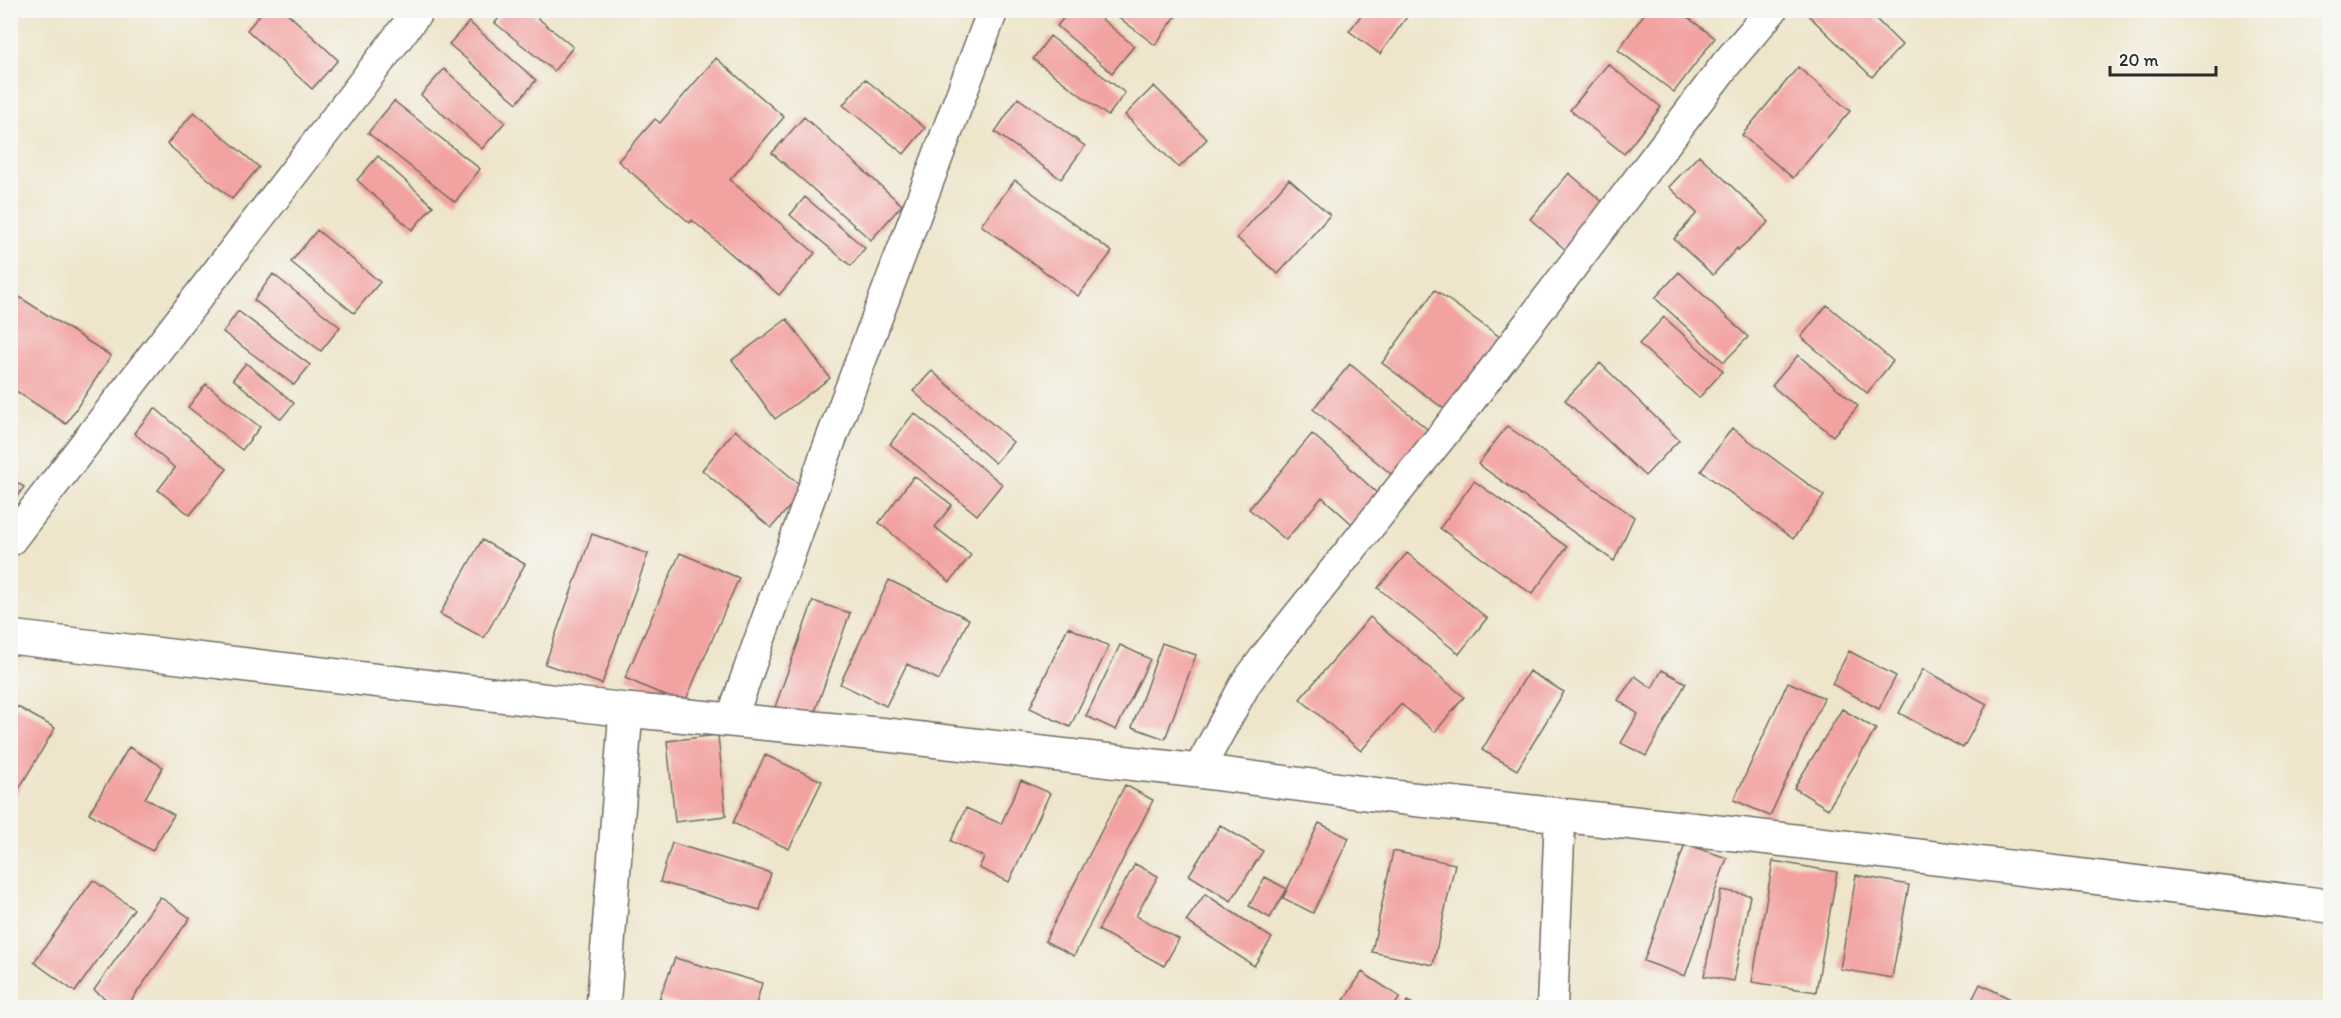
<svg xmlns="http://www.w3.org/2000/svg" width="2341" height="1018" font-family="Itim,sans-serif">
<style>
.building{fill:#f2a2a1}
.lines{fill:none;stroke-linecap:round;stroke-linejoin:round}
.minor-casing{stroke:#6f6c63;stroke-width:33}
.tertiary-casing{stroke:#6f6c63;stroke-width:36}
.minor{stroke:#fff;stroke-width:30}
.tertiary{stroke:#fff;stroke-width:33}
</style>
<rect width="100%" height="100%" fill="#f6f6f2"/>
<filter id="ink" filterUnits="userSpaceOnUse"><feTurbulence type="fractalNoise" baseFrequency=".0167" numOctaves="2"/><feDisplacementMap in="SourceGraphic" scale="12" xChannelSelector="R" yChannelSelector="G"/><feConvolveMatrix kernelMatrix="1 2 1 2 8 2 1 2 1" color-interpolation-filters="sRGB"/></filter>
<filter id="wash" filterUnits="userSpaceOnUse"><feTurbulence type="fractalNoise" baseFrequency=".008" numOctaves="4" result="noise"/><feDisplacementMap in="SourceGraphic" scale="24" xChannelSelector="R" yChannelSelector="G"/><feGaussianBlur stdDeviation="1.35" result="paint"/><feColorMatrix in="noise" values="0 0 0 0 0 0 0 0 0 0 0 0 0 0 0 0 0 1.4 0 .05"/><feComposite in="paint" operator="in"/></filter>
<g filter="url(#wash)">
<rect width="100%" height="100%" fill="#eee5ca"/>
<g id="blocks">
<path class="building" d="M 264,10 L 284,10 L 338,60 L 312,89 L 247,30 Z
M 505,10 L 528,10 L 573,47 L 554,71 L 495,23 Z
M 1070,10 L 1091,10 L 1134,46 L 1112,73 L 1057,26 Z
M 1109,10 L 1176,10 L 1179,12 L 1155,45 Z
M 1365,10 L 1412,10 L 1380,54 L 1349,31 Z
M 1647,10 L 1678,10 L 1715,38 L 1674,92 L 1618,50 Z
M 1803,10 L 1867,10 L 1902,45 L 1872,77 Z
M 469,22 L 536,80 L 517,103 L 449,44 Z
M 1050,36 L 1125,93 L 1108,116 L 1033,59 Z
M 716,58 L 784,117 L 730,180 L 815,253 L 779,295 L 692,220 L 690,223 L 618,161 L 655,119 L 660,123 Z
M 1608,64 L 1661,107 L 1624,154 L 1570,110 Z
M 1798,67 L 1850,111 L 1793,178 L 1742,135 Z
M 444,69 L 505,122 L 482,149 L 421,95 Z
M 865,79 L 925,128 L 904,154 L 843,105 Z
M 1154,86 L 1207,139 L 1179,168 L 1125,115 Z
M 1018,98 L 1085,146 L 1061,179 L 995,132 Z
M 394,101 L 480,169 L 455,202 L 368,133 Z
M 194,112 L 259,167 L 232,199 L 167,144 Z
M 804,117 L 902,205 L 871,240 L 772,153 Z
M 1699,155 L 1769,222 L 1738,250 L 1737,248 L 1713,275 L 1674,239 L 1697,213 L 1669,187 Z
M 378,156 L 433,206 L 412,230 L 357,180 Z
M 1569,173 L 1606,205 L 1567,251 L 1530,219 Z
M 1289,179 L 1330,215 L 1278,274 L 1237,238 Z
M 1015,180 L 1112,252 L 1078,296 L 981,225 Z
M 805,197 L 865,248 L 851,266 L 790,215 Z
M 317,230 L 380,282 L 354,313 L 291,262 Z
M 1679,272 L 1748,337 L 1724,362 L 1655,298 Z
M 273,274 L 340,327 L 321,351 L 254,300 Z
M 1435,290 L 1504,340 L 1451,414 L 1382,363 Z
M 10,291 L 111,356 L 66,424 L 10,387 Z
M 1827,305 L 1893,361 L 1867,393 L 1801,337 Z
M 238,311 L 310,365 L 294,385 L 223,332 Z
M 1664,317 L 1723,371 L 1699,398 L 1639,344 Z
M 787,319 L 830,378 L 775,419 L 732,360 Z
M 1798,355 L 1858,406 L 1833,436 L 1772,386 Z
M 246,363 L 294,403 L 281,419 L 233,379 Z
M 1600,363 L 1679,440 L 1645,476 L 1565,400 Z
M 1350,364 L 1433,434 L 1396,478 L 1313,409 Z
M 932,371 L 1013,442 L 995,463 L 913,391 Z
M 206,384 L 260,427 L 242,450 L 188,407 Z
M 155,408 L 227,469 L 190,515 L 158,490 L 175,468 L 134,433 Z
M 914,413 L 1002,484 L 977,515 L 890,444 Z
M 1507,426 L 1634,517 L 1614,561 L 1478,464 Z
M 1732,428 L 1824,496 L 1793,539 L 1701,471 Z
M 735,430 L 805,489 L 771,528 L 702,470 Z
M 1312,434 L 1349,465 L 1348,466 L 1379,495 L 1352,524 L 1322,497 L 1286,540 L 1249,509 Z
M 914,476 L 952,505 L 935,527 L 971,555 L 950,582 L 879,523 Z
M 10,478 L 24,487 L 10,507 Z
M 1474,481 L 1567,547 L 1532,594 L 1440,528 Z
M 592,534 L 648,554 L 602,684 L 545,664 Z
M 482,540 L 525,564 L 484,638 L 440,614 Z
M 680,553 L 739,578 L 684,704 L 625,678 Z
M 1407,553 L 1487,618 L 1459,654 L 1378,588 Z
M 889,580 L 969,619 L 939,680 L 907,664 L 886,706 L 840,684 Z
M 813,601 L 850,613 L 812,720 L 775,707 Z
M 1370,617 L 1464,697 L 1435,732 L 1401,704 L 1361,751 L 1300,699 Z
M 1068,627 L 1109,646 L 1070,727 L 1030,708 Z
M 1162,643 L 1196,655 L 1165,739 L 1132,727 Z
M 1120,645 L 1150,659 L 1116,730 L 1086,716 Z
M 1849,651 L 1896,676 L 1879,709 L 1832,684 Z
M 1923,669 L 1987,704 L 1963,748 L 1899,713 Z
M 1662,670 L 1686,683 L 1646,756 L 1621,743 L 1638,714 L 1618,700 L 1635,676 L 1652,688 Z
M 1529,671 L 1564,692 L 1517,770 L 1482,750 Z
M 1788,682 L 1824,698 L 1770,816 L 1734,800 Z
M 16,706 L 55,728 L 10,804 L 10,716 Z
M 1842,709 L 1876,729 L 1828,809 L 1794,788 Z
M 718,735 L 726,816 L 675,822 L 667,741 Z
M 129,747 L 163,767 L 145,798 L 174,815 L 152,851 L 89,813 Z
M 765,755 L 822,781 L 789,849 L 733,823 Z
M 1021,780 L 1050,793 L 1009,882 L 979,868 L 984,857 L 951,841 L 966,808 L 1001,824 Z
M 1125,785 L 1153,800 L 1074,956 L 1045,941 Z
M 1319,823 L 1349,838 L 1313,913 L 1283,898 Z
M 1220,825 L 1263,851 L 1231,901 L 1189,875 Z
M 672,843 L 771,873 L 760,910 L 660,882 Z
M 1685,844 L 1727,858 L 1685,976 L 1644,961 Z
M 1393,851 L 1455,864 L 1433,965 L 1372,952 Z
M 1773,861 L 1837,872 L 1816,992 L 1752,982 Z
M 1135,864 L 1158,876 L 1136,916 L 1179,939 L 1164,966 L 1098,930 Z
M 1856,875 L 1909,885 L 1892,978 L 1840,969 Z
M 1265,877 L 1287,889 L 1270,918 L 1249,906 Z
M 93,880 L 134,909 L 75,992 L 34,962 Z
M 1721,890 L 1750,895 L 1734,981 L 1704,976 Z
M 1205,894 L 1272,938 L 1254,966 L 1186,921 Z
M 160,897 L 190,918 L 126,1008 L 118,1008 L 94,990 Z
M 675,958 L 762,983 L 755,1008 L 694,1008 L 659,999 Z
M 1362,972 L 1400,997 L 1393,1008 L 1339,1008 Z
M 1980,984 L 2029,1008 L 1968,1008 Z
M 1200,1000 L 1210,1008 L 1195,1008 Z
M 1407,1001 L 1421,1008 L 1403,1008 Z"/>
</g>
</g>
<g filter="url(#ink)">
<use href="#blocks" fill-opacity="0" stroke="#6f6c63" stroke-width="1.5"/>
<g class="lines">
<g class="minor-casing">
<path id="minor" d="M 10,541 L 419,10
M 731,720 L 824,458 L 993,10
M 1198,771 L 1246,683 L 1269,652 L 1469,402 L 1726,64 L 1772,10
M 1552,1008 L 1560,815"/>
</g>
<g class="tertiary-casing">
<path id="tertiary" d="M 10,637 L 626,710 L 603,1008
M 626,710 L 887,735 L 1198,771 L 1411,799 L 1745,835 L 2330,906"/>
</g>
<use href="#minor" class="minor"/>
<use href="#tertiary" class="tertiary"/>
</g>
</g>
<rect width="2341" height="1018" fill="none" stroke="#f6f6f2" stroke-width="36"/>
<path d="M2110 66v9h106v-9" fill="none" stroke="#2b2b2b" stroke-width="3"/>
<text x="2119" y="66" font-size="18" fill="#2b2b2b" stroke="#f6f6f2" stroke-width="4.5" paint-order="stroke">20 m</text>
</svg>
